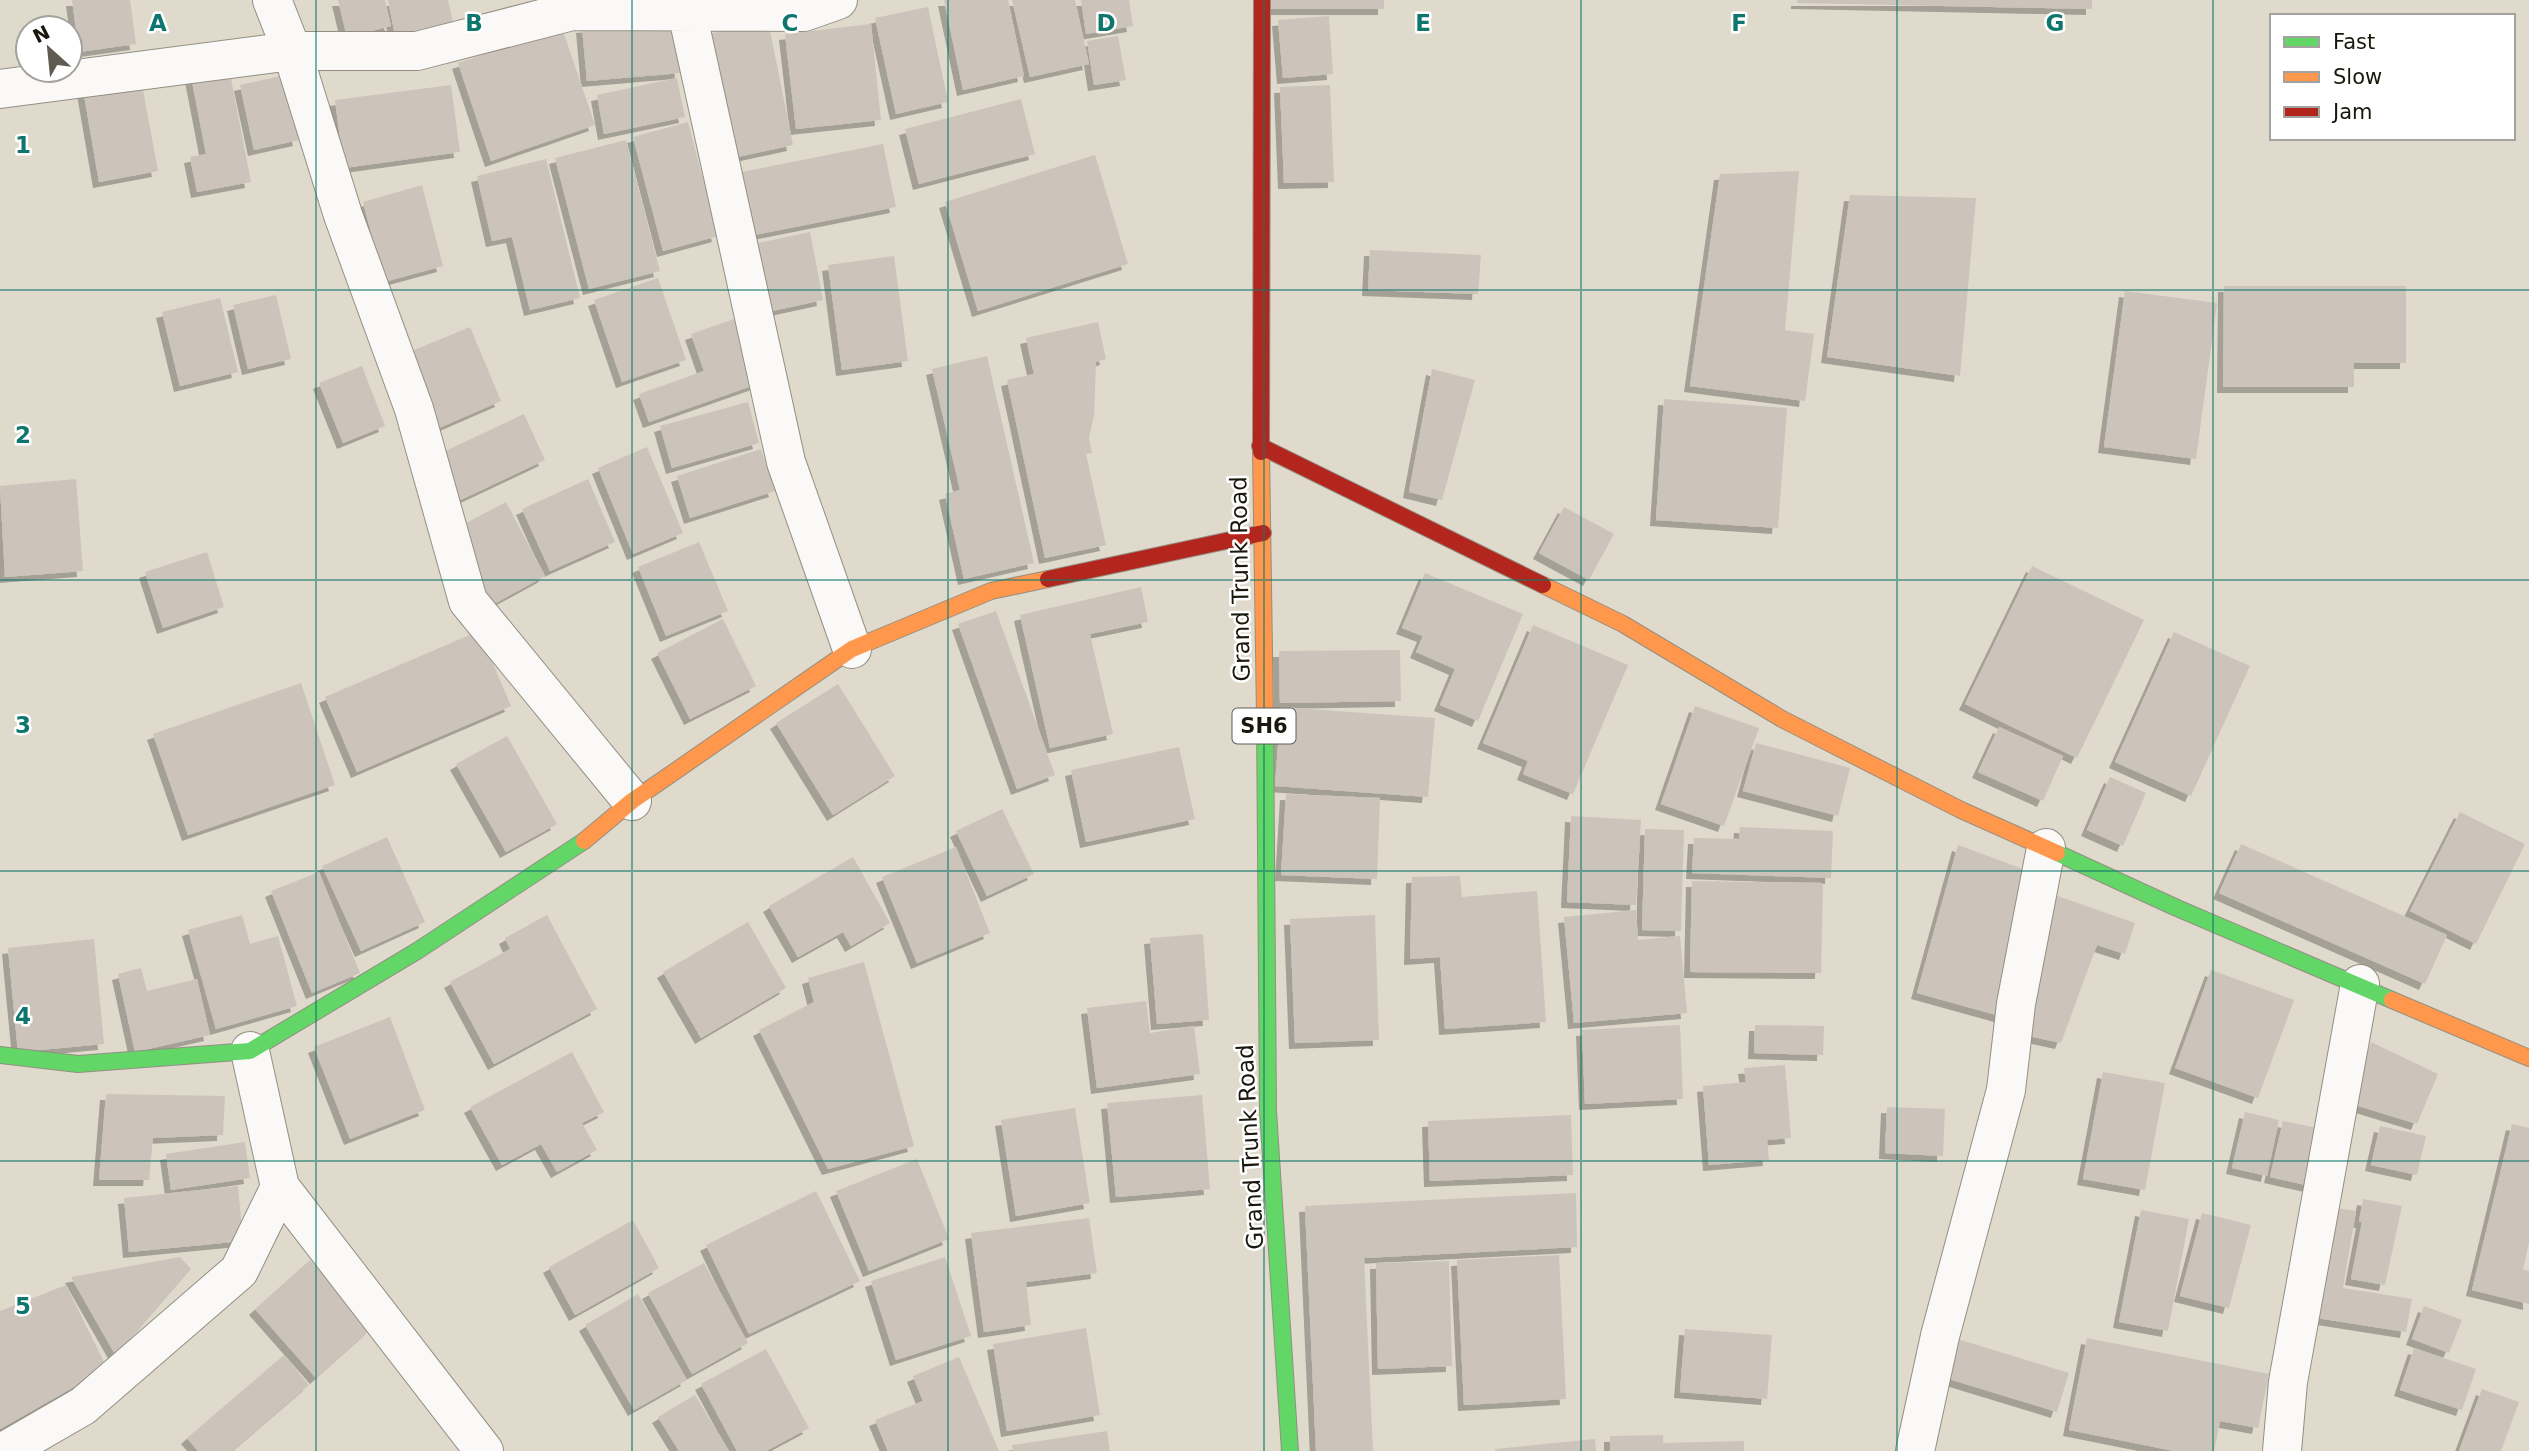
<svg xmlns="http://www.w3.org/2000/svg" width="2529" height="1451" font-family="'DejaVu Sans',sans-serif">
<style>
.building{fill:#ccc4ba;filter:url(#shadow)}
.lines{fill:none;stroke-linecap:round;stroke-linejoin:round}
.street-casing{stroke:#938f83;stroke-width:40}
.fast-casing{stroke:#938f83;stroke-width:18}
.slow-casing{stroke:#938f83;stroke-width:18}
.jam-casing{stroke:#938f83;stroke-width:18}
.street{stroke:#faf9f7;stroke-width:38}
.fast{stroke:#63d668;stroke-width:16}
.slow{stroke:#ff974d;stroke-width:16}
.jam{stroke:#b3261e;stroke-width:16}
.grid{fill:none;stroke:#0f766e;stroke-width:2;stroke-opacity:0.55}
.labels{text-anchor:middle;stroke-width:5;stroke-linejoin:round;paint-order:stroke}
.shield{fill:#fff;stroke:#5f5d56;stroke-width:2}
.shield-label{font-size:21px;font-weight:bold;fill:#1a170d}
.street-label{font-size:23px;fill:#1a170d;stroke:#fff}
.grid-label{font-size:23px;text-anchor:middle;font-weight:bold;fill:#0f766e;stroke:#fff;stroke-width:5;stroke-linejoin:round;paint-order:stroke}
</style>
<defs>
<filter id="shadow"><feDropShadow dx="-6" dy="6" stdDeviation="0" flood-color="#0004"/></filter>
</defs>
<rect width="100%" height="100%" fill="#dfdacb"/>
<path class="building" d="M 72,0 L 130,0 L 136,44 L 79,52 Z
M 338,0 L 385,0 L 391,26 L 347,37 Z
M 388,0 L 448,0 L 454,28 L 396,40 Z
M 944,0 L 1008,0 L 1024,76 L 963,90 Z
M 1012,0 L 1075,0 L 1089,64 L 1030,77 Z
M 1081,0 L 1129,0 L 1133,26 L 1086,34 Z
M 1271,0 L 1384,0 L 1384,9 L 1271,9 Z
M 1797,0 L 2092,0 L 2092,9 L 1797,3 Z
M 928,7 L 948,102 L 896,114 L 875,18 Z
M 1329,16 L 1333,74 L 1283,78 L 1278,20 Z
M 676,19 L 681,73 L 587,81 L 582,27 Z
M 768,21 L 793,145 L 728,159 L 703,35 Z
M 871,24 L 881,120 L 796,129 L 785,34 Z
M 562,28 L 595,125 L 491,161 L 458,63 Z
M 1118,36 L 1126,80 L 1094,85 L 1087,41 Z
M 229,68 L 251,182 L 197,192 L 190,157 L 206,154 L 191,76 Z
M 285,75 L 299,140 L 254,150 L 240,85 Z
M 677,78 L 685,117 L 604,134 L 597,95 Z
M 141,79 L 158,171 L 99,182 L 83,89 Z
M 451,85 L 460,152 L 344,168 L 335,100 Z
M 1330,85 L 1334,182 L 1284,183 L 1280,87 Z
M 1021,99 L 1035,154 L 919,184 L 905,129 Z
M 688,122 L 718,236 L 663,251 L 633,137 Z
M 626,140 L 660,271 L 589,289 L 555,158 Z
M 883,144 L 896,207 L 749,236 L 737,173 Z
M 1095,155 L 1128,264 L 978,311 L 945,202 Z
M 546,159 L 580,298 L 530,310 L 512,237 L 492,241 L 477,176 Z
M 1799,171 L 1785,330 L 1814,334 L 1805,401 L 1690,386 L 1720,174 Z
M 422,185 L 443,266 L 384,282 L 363,202 Z
M 1850,195 L 1976,198 L 1960,376 L 1827,357 Z
M 810,232 L 823,300 L 763,313 L 749,245 Z
M 1370,250 L 1481,255 L 1478,294 L 1368,290 Z
M 894,256 L 908,361 L 842,370 L 828,265 Z
M 658,278 L 686,360 L 622,382 L 594,300 Z
M 2224,286 L 2406,286 L 2406,363 L 2354,363 L 2354,387 L 2223,387 Z
M 2125,291 L 2217,303 L 2196,459 L 2104,447 Z
M 276,295 L 291,359 L 248,369 L 233,305 Z
M 220,298 L 238,372 L 180,386 L 162,312 Z
M 737,318 L 760,383 L 649,422 L 639,394 L 704,371 L 691,334 Z
M 1098,322 L 1106,359 L 1096,362 L 1094,416 L 1089,437 L 1092,453 L 1086,454 L 1106,545 L 1045,558 L 1007,380 L 1034,374 L 1026,338 Z
M 470,327 L 501,401 L 439,428 L 407,353 Z
M 987,356 L 1034,563 L 964,579 L 945,494 L 960,490 L 932,369 Z
M 362,366 L 385,426 L 343,443 L 319,383 Z
M 1432,369 L 1475,380 L 1442,500 L 1409,492 Z
M 1664,399 L 1787,408 L 1778,528 L 1656,520 Z
M 748,402 L 759,443 L 672,468 L 660,426 Z
M 524,414 L 545,460 L 456,502 L 435,456 Z
M 647,447 L 683,533 L 633,554 L 598,468 Z
M 761,449 L 775,491 L 690,518 L 677,476 Z
M 76,479 L 83,571 L 5,577 L 0,486 Z
M 588,479 L 615,542 L 550,571 L 522,509 Z
M 506,502 L 545,576 L 490,606 L 451,531 Z
M 1564,507 L 1614,534 L 1589,580 L 1539,553 Z
M 699,542 L 728,611 L 666,636 L 638,567 Z
M 207,552 L 224,607 L 163,628 L 145,572 Z
M 2032,566 L 2144,620 L 2077,758 L 1965,704 Z
M 1425,573 L 1523,614 L 1478,721 L 1440,705 L 1455,669 L 1416,652 L 1423,636 L 1402,628 Z
M 1141,587 L 1148,622 L 1090,634 L 1113,734 L 1050,748 L 1020,615 Z
M 996,611 L 1055,775 L 1017,789 L 958,624 Z
M 723,619 L 756,686 L 690,719 L 657,653 Z
M 1533,625 L 1628,665 L 1573,794 L 1523,774 L 1528,761 L 1483,743 Z
M 479,631 L 511,706 L 357,772 L 325,697 Z
M 2174,632 L 2250,666 L 2191,796 L 2115,762 Z
M 1400,650 L 1401,701 L 1280,703 L 1279,651 Z
M 301,683 L 335,785 L 188,835 L 153,734 Z
M 838,684 L 895,776 L 833,815 L 776,723 Z
M 1695,706 L 1759,728 L 1724,826 L 1661,804 Z
M 1281,707 L 1435,718 L 1428,797 L 1275,786 Z
M 1999,727 L 2063,756 L 2043,801 L 1978,772 Z
M 507,736 L 557,824 L 506,852 L 456,764 Z
M 1756,743 L 1850,768 L 1838,816 L 1743,791 Z
M 1179,747 L 1195,819 L 1086,842 L 1071,770 Z
M 2110,777 L 2146,793 L 2123,846 L 2087,830 Z
M 1286,794 L 1380,798 L 1377,879 L 1281,875 Z
M 1002,809 L 1034,874 L 987,896 L 956,831 Z
M 2460,812 L 2525,844 L 2476,944 L 2410,911 Z
M 1571,816 L 1641,820 L 1636,905 L 1567,902 Z
M 1740,827 L 1833,831 L 1831,878 L 1692,873 L 1694,838 L 1739,839 Z
M 1645,829 L 1684,830 L 1681,931 L 1642,930 Z
M 387,837 L 425,922 L 361,951 L 322,866 Z
M 2241,844 L 2447,935 L 2425,984 L 2219,893 Z
M 1958,845 L 2031,872 L 2000,1016 L 1917,993 Z
M 956,847 L 990,933 L 917,963 L 882,877 Z
M 853,857 L 890,923 L 851,946 L 843,932 L 798,957 L 769,906 Z
M 319,872 L 360,973 L 312,993 L 271,891 Z
M 1460,876 L 1462,897 L 1537,891 L 1546,1022 L 1445,1029 L 1440,957 L 1410,959 L 1412,877 Z
M 1692,881 L 1823,883 L 1821,973 L 1690,972 Z
M 2046,892 L 2135,923 L 2125,954 L 2097,945 L 2061,1043 L 2014,1033 Z
M 1636,910 L 1638,940 L 1680,936 L 1687,1013 L 1574,1023 L 1564,917 Z
M 242,915 L 250,944 L 278,936 L 297,1006 L 216,1029 L 188,930 Z
M 547,915 L 597,1009 L 494,1064 L 450,982 L 510,949 L 505,938 Z
M 1375,915 L 1379,1040 L 1295,1043 L 1290,919 Z
M 748,922 L 786,988 L 701,1038 L 663,972 Z
M 1203,934 L 1209,1020 L 1157,1024 L 1150,938 Z
M 94,939 L 104,1044 L 18,1052 L 8,948 Z
M 864,962 L 914,1146 L 828,1169 L 759,1030 L 814,1002 L 808,978 Z
M 141,968 L 147,991 L 197,979 L 210,1035 L 135,1052 L 118,974 Z
M 2211,970 L 2294,1000 L 2258,1098 L 2175,1068 Z
M 1146,1001 L 1150,1033 L 1194,1026 L 1200,1074 L 1097,1088 L 1087,1008 Z
M 390,1017 L 425,1110 L 350,1139 L 314,1047 Z
M 1680,1025 L 1683,1099 L 1585,1104 L 1582,1030 Z
M 1755,1025 L 1824,1026 L 1823,1055 L 1754,1053 Z
M 2371,1042 L 2438,1074 L 2417,1124 L 2352,1104 Z
M 572,1052 L 604,1112 L 582,1123 L 597,1150 L 557,1172 L 541,1144 L 502,1165 L 470,1107 Z
M 1785,1065 L 1791,1138 L 1767,1140 L 1769,1160 L 1709,1165 L 1703,1086 L 1746,1082 L 1744,1068 Z
M 2103,1072 L 2165,1083 L 2145,1190 L 2083,1179 Z
M 106,1094 L 225,1096 L 223,1135 L 153,1138 L 149,1180 L 99,1180 Z
M 1202,1095 L 1210,1189 L 1116,1197 L 1107,1103 Z
M 1887,1107 L 1945,1109 L 1943,1156 L 1885,1153 Z
M 1075,1108 L 1090,1203 L 1016,1216 L 1001,1120 Z
M 2245,1112 L 2279,1120 L 2267,1176 L 2232,1168 Z
M 1571,1115 L 1573,1175 L 1430,1181 L 1428,1121 Z
M 2283,1121 L 2322,1129 L 2310,1186 L 2270,1177 Z
M 2512,1124 L 2529,1128 L 2529,1243 L 2523,1269 L 2529,1271 L 2529,1304 L 2472,1290 Z
M 2380,1126 L 2426,1136 L 2417,1175 L 2371,1165 Z
M 245,1142 L 250,1178 L 171,1190 L 166,1154 Z
M 917,1159 L 949,1239 L 869,1271 L 836,1191 Z
M 238,1186 L 243,1241 L 129,1252 L 124,1198 Z
M 816,1191 L 860,1281 L 749,1334 L 706,1245 Z
M 1576,1193 L 1577,1247 L 1364,1258 L 1373,1451 L 1316,1451 L 1305,1206 Z
M 2363,1199 L 2402,1206 L 2385,1285 L 2351,1279 L 2362,1222 L 2359,1222 Z
M 2322,1206 L 2356,1211 L 2343,1288 L 2412,1299 L 2406,1332 L 2304,1316 Z
M 2141,1210 L 2189,1219 L 2168,1331 L 2119,1322 Z
M 2202,1213 L 2251,1225 L 2229,1308 L 2180,1296 Z
M 1089,1218 L 1097,1273 L 1026,1282 L 1031,1325 L 984,1332 L 971,1233 Z
M 633,1220 L 659,1268 L 575,1315 L 549,1267 Z
M 1559,1255 L 1566,1399 L 1464,1405 L 1457,1260 Z
M 180,1257 L 191,1269 L 116,1356 L 71,1277 Z
M 945,1257 L 971,1336 L 896,1360 L 871,1281 Z
M 310,1260 L 371,1329 L 316,1378 L 255,1309 Z
M 1449,1261 L 1452,1366 L 1378,1369 L 1376,1263 Z
M 704,1263 L 748,1343 L 692,1374 L 648,1293 Z
M 66,1285 L 107,1368 L 0,1429 L 0,1311 Z
M 638,1294 L 687,1380 L 634,1410 L 585,1325 Z
M 2424,1306 L 2462,1320 L 2449,1353 L 2412,1339 Z
M 1086,1328 L 1100,1415 L 1007,1431 L 993,1344 Z
M 1685,1329 L 1772,1335 L 1767,1399 L 1680,1392 Z
M 1951,1337 L 2069,1373 L 2057,1412 L 1939,1376 Z
M 2087,1338 L 2269,1374 L 2258,1428 L 2220,1421 L 2214,1451 L 2174,1451 L 2069,1430 Z
M 2414,1348 L 2476,1369 L 2462,1410 L 2400,1390 Z
M 766,1349 L 809,1428 L 766,1451 L 737,1451 L 701,1384 Z
M 284,1355 L 309,1385 L 232,1451 L 198,1451 L 187,1438 Z
M 959,1357 L 999,1451 L 888,1451 L 875,1420 L 923,1401 L 913,1376 Z
M 2482,1389 L 2519,1402 L 2501,1451 L 2459,1451 Z
M 695,1395 L 729,1451 L 679,1451 L 658,1417 Z
M 1107,1431 L 1110,1451 L 1013,1451 L 1012,1445 Z
M 1663,1435 L 1663,1443 L 1744,1441 L 1744,1451 L 1610,1451 L 1610,1436 Z
M 1595,1439 L 1596,1451 L 1495,1451 L 1495,1449 Z"/>
<g class="lines">
<g class="street-casing">
<path id="street" d="M 687,12 L 786,462 L 852,649
M 0,89 L 292,51 L 272,0
M 632,801 L 468,601 L 414,409 L 343,215 L 292,51 L 417,51 L 572,11 L 804,12 L 838,0
M 280,1187 L 484,1451
M 5,1451 L 83,1406 L 239,1271 L 280,1187 L 250,1051
M 1915,1451 L 1940,1336 L 2006,1090 L 2016,1004 L 2046,848
M 2282,1451 L 2288,1382 L 2360,984"/>
</g>
<g class="fast-casing">
<path id="fast" d="M 1265,717 L 1268,1111 L 1290,1451
M 2057,853 L 2177,908 L 2392,1000
M 0,1055 L 78,1064 L 250,1051 L 417,951 L 584,841"/>
</g>
<g class="slow-casing">
<path id="slow" d="M 1261,452 L 1265,717
M 1543,585 L 1623,624 L 1782,719 L 1961,810 L 2057,853
M 584,841 L 632,801 L 852,649 L 991,591 L 1048,579
M 2392,1000 L 2529,1058"/>
</g>
<g class="jam-casing">
<path id="jam" d="M 1260,446 L 1543,585
M 1261,452 L 1262,0
M 1048,579 L 1263,533"/>
</g>
<use href="#street" class="street"/>
<use href="#fast" class="fast"/>
<use href="#slow" class="slow"/>
<use href="#jam" class="jam"/>
</g>
<path class="grid" d="M 316,0 L 316,1451M 632,0 L 632,1451M 948,0 L 948,1451M 1264,0 L 1264,1451M 1581,0 L 1581,1451M 1897,0 L 1897,1451M 2213,0 L 2213,1451M 0,290 L 2529,290M 0,580 L 2529,580M 0,871 L 2529,871M 0,1161 L 2529,1161"/>
<g class="labels">
<rect class="shield" x="1232.5" y="708.5" width="63" height="35" rx="5"/>
<g class="shield-label">
<text x="1264" y="733">SH6</text>
</g>
<g class="street-label">
<text transform="translate(1240 579) rotate(-91)" y="8">Grand Trunk Road</text>
<text transform="translate(1250 1147) rotate(-93)" y="8">Grand Trunk Road</text>
</g>
</g>
<g class="grid-label">
<text x="158" y="31">A</text>
<text x="474" y="31">B</text>
<text x="790" y="31">C</text>
<text x="1106" y="31">D</text>
<text x="1423" y="31">E</text>
<text x="1739" y="31">F</text>
<text x="2055" y="31">G</text>
<text x="23" y="153">1</text>
<text x="23" y="443">2</text>
<text x="23" y="733">3</text>
<text x="23" y="1024">4</text>
<text x="23" y="1314">5</text>
</g>
<rect x="2270" y="14" width="245" height="126" fill="#ffffff" stroke="#a3a29e" stroke-width="2"/>
<rect x="2284" y="37" width="35" height="10" fill="#63d668" stroke="#a3a29e" stroke-width="2"/>
<text x="2333" y="49" font-size="21" fill="#1a170d">Fast</text>
<rect x="2284" y="72" width="35" height="10" fill="#ff974d" stroke="#a3a29e" stroke-width="2"/>
<text x="2333" y="84" font-size="21" fill="#1a170d">Slow</text>
<rect x="2284" y="107" width="35" height="10" fill="#b3261e" stroke="#a3a29e" stroke-width="2"/>
<text x="2333" y="119" font-size="21" fill="#1a170d">Jam</text>
<g transform="translate(49 49) rotate(333)"><circle r="33" fill="#ffffff" stroke="#a3a29e" stroke-width="2"/>
<path d="M0-5L12 26L0 18L-12 26Z" fill="#5f5b50"/>
<text y="-10" font-size="19" font-weight="bold" text-anchor="middle" fill="#1a170d">N</text>
</g>
</svg>
